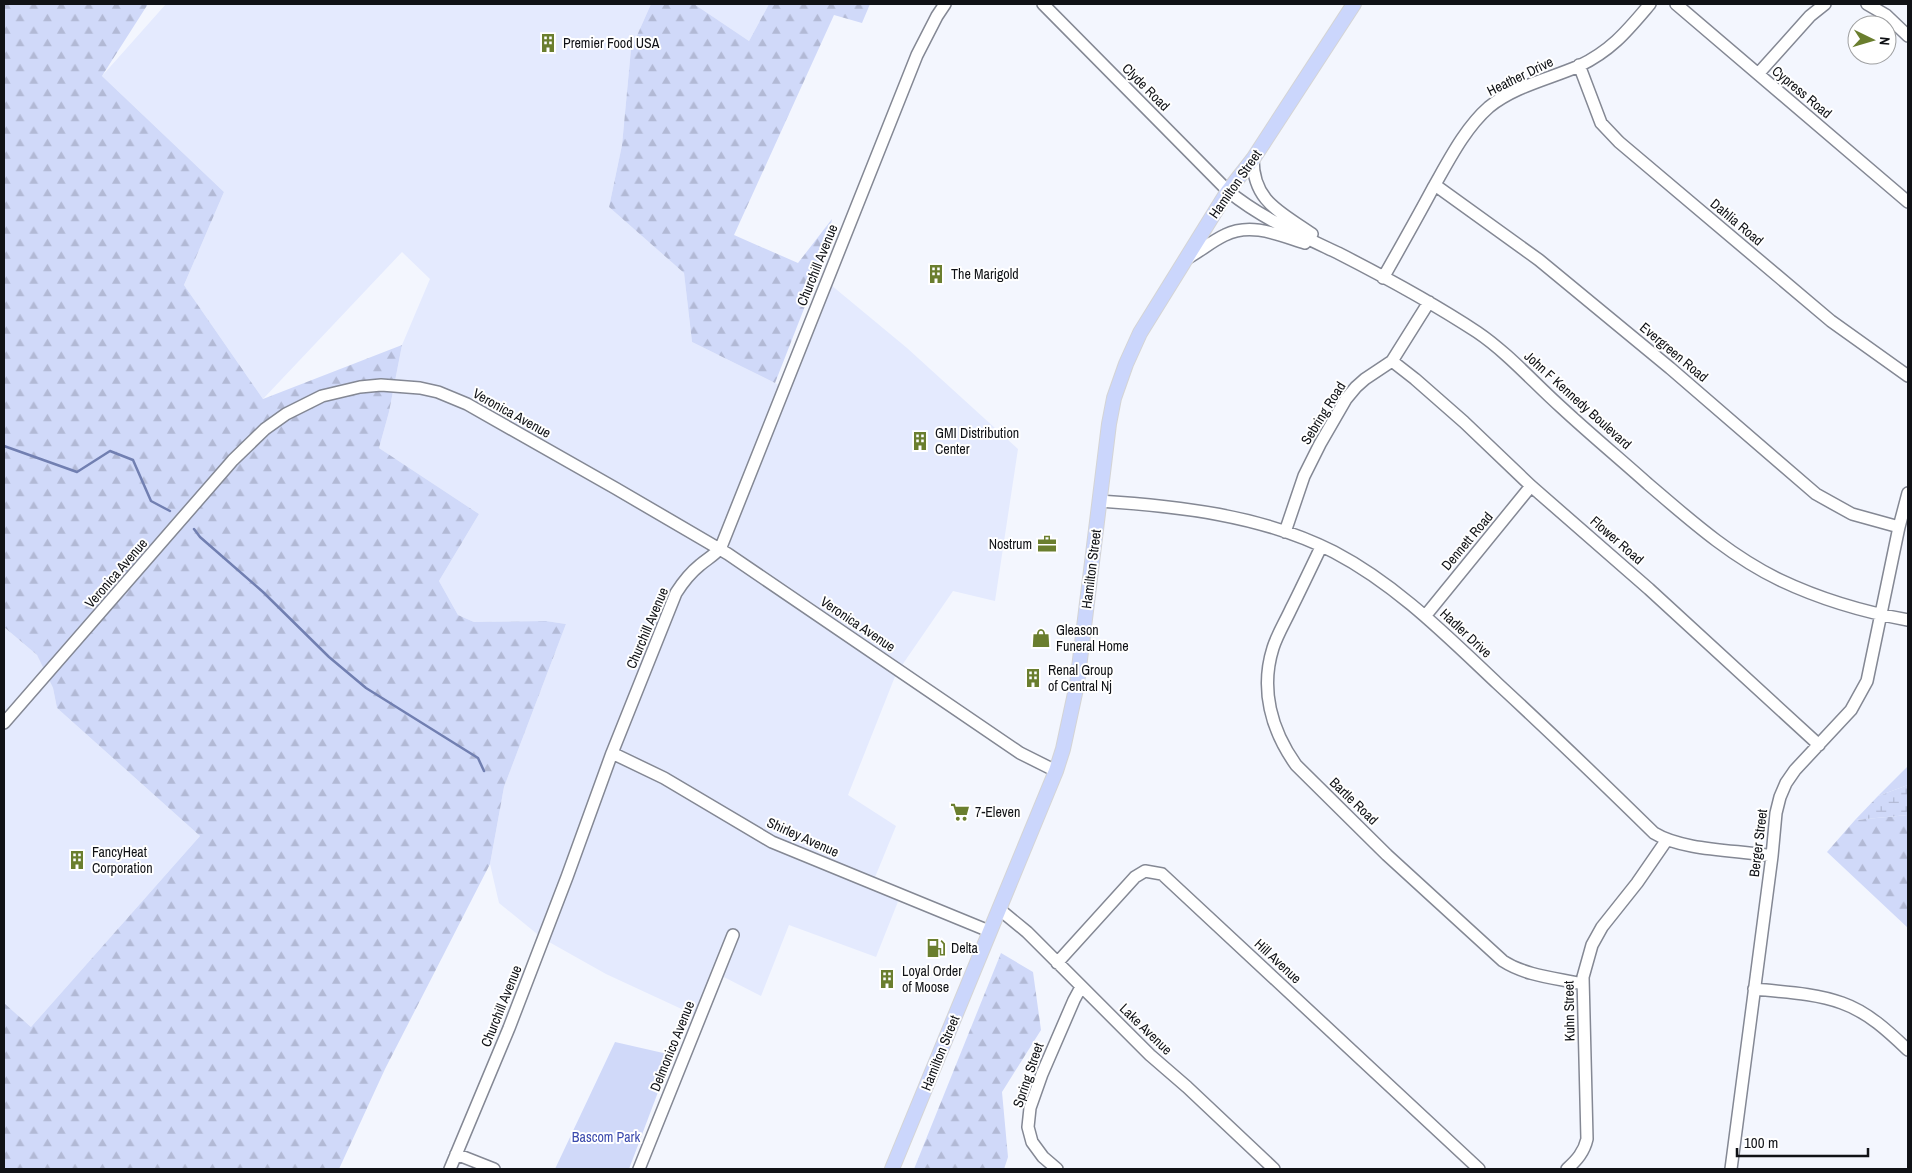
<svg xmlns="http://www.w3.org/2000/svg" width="1912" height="1173" font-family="'Archivo Narrow',sans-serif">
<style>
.built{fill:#e4eafe}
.forest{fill:url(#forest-firs)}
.wetland{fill:url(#wetland-marsh)}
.park{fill:#d0d9f9}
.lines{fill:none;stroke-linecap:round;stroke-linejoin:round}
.stream{stroke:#717fb1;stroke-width:2.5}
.minor-casing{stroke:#848894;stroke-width:14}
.major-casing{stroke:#d4d4d5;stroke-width:16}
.minor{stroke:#fff;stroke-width:11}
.major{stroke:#cbd6fc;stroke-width:14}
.labels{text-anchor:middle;stroke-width:4;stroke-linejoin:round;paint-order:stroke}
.poi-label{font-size:14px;fill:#101216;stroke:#fff;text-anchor:start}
.street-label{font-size:14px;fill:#101216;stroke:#fff}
.park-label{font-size:14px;fill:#3b4aad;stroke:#fff}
</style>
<defs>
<pattern id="forest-firs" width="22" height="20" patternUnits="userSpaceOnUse" patternTransform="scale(1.25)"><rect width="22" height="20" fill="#d0d9f9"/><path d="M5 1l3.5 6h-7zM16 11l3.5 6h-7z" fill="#b2b9d5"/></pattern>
<pattern id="wetland-marsh" width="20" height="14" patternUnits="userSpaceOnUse" patternTransform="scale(1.25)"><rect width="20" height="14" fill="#d0d9f9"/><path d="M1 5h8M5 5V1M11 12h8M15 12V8" fill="none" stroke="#b2b9d5"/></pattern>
</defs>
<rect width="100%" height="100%" fill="#f3f6fe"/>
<path class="built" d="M 166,4 L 651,4 L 631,49 L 622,145 L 609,207 L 684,273 L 692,342 L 783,387 L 825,280 L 907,348 L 1018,449 L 995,601 L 953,591 L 896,674 L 848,795 L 896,826 L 871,887 L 899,899 L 876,957 L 789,925 L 761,996 L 716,973 L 701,1018 L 606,974 L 542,938 L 499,903 L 490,864 L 504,787 L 566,624 L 546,621 L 474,622 L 458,615 L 439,581 L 479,514 L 379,448 L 389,412 L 402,345 L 430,279 L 402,252 L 263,399 L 184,285 L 224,192 L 102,76 Z
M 694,4 L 769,4 L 749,41 Z
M 4,627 L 37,655 L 53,688 L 57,708 L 200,836 L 31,1027 L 4,1003 Z"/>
<path class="forest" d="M 4,4 L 148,4 L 102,76 L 224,192 L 184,285 L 263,399 L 402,345 L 389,412 L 379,448 L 479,514 L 439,581 L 458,615 L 474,622 L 546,621 L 566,624 L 504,787 L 490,864 L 385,1069 L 339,1169 L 4,1169 L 4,1003 L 31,1027 L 200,836 L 57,708 L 53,688 L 37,655 L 4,627 Z
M 651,4 L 694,4 L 749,41 L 769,4 L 870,4 L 862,23 L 834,15 L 734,235 L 798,263 L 832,219 L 825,255 L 775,383 L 692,342 L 684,273 L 609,207 L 622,145 L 631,49 Z
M 1908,815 L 1908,928 L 1827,852 L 1855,820 Z
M 1001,953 L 1033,972 L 1041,1030 L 1002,1092 L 1008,1157 L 1004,1169 L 914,1169 Z"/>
<path class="wetland" d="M 1908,785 L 1908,815 L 1855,820 L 1878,796 Z"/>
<path class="park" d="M 1908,766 L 1908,785 L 1878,796 Z
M 615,1042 L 672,1055 L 629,1169 L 555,1169 Z"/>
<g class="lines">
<path class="stream" d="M 4,446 L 77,472 L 110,451 L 133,460 L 151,501 L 170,511
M 194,529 L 200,537 L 263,592 L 329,657 L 366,688 L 478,758 L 484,771"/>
<g class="minor-casing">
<path id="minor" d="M 1043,4 L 1228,191 C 1261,218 1300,235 1338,253 C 1385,277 1433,303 1477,332 C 1508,353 1534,383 1562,408 C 1590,434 1619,458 1648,484 C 1689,519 1730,556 1780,580 C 1820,599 1864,612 1908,620
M 1676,4 L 1908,202
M 1867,4 L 1886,15 L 1908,36
M 1579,65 L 1601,123 L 1619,142 L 1831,321 L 1908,376
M 1758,74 L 1810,16 L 1825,4
M 1253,159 C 1253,202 1281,212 1312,234
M 1435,185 L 1539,260 L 1670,368 L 1816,494 L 1852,514 L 1899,527
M 1186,259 C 1199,252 1212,241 1225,235 C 1251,222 1279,235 1305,243
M 1383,278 C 1400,248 1417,218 1433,188 C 1449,160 1465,128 1489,107 C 1515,86 1549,79 1579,66 C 1612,50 1627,31 1650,4
M 1392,361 L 1415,379 L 1464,422 L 1531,486 L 1649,589 L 1819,745
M 1099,501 C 1177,506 1262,515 1334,552 C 1397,585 1447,636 1498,684 C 1551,733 1603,783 1654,833 C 1683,851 1738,850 1772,856
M 1285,532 L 1304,476 L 1320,444 L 1346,399 L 1356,387 L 1365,379 L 1392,361 L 1429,302
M 1321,547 C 1311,568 1301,589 1291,609 C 1285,622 1277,635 1273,648 C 1260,689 1271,730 1296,765 L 1387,855 L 1503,961 C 1526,976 1556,978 1583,984
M 1426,615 L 1531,486
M 4,723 L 233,460 L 265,429 L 286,414 L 322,396 L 360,387 L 381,385 L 420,388 L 438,392 L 467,404 L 615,488 L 728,554 L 1020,753 L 1056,771
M 612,753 L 664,778 L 772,842 L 989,931
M 999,909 L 1027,932 L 1150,1055 L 1187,1087 L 1274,1169
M 1057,963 L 1135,877 L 1145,871 L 1162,874 L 1479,1169
M 1754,989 C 1783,992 1815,993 1842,1003 C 1868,1012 1889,1032 1908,1050
M 456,1154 L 494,1169
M 450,1169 L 509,1028 L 567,877 L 612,753 L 676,593 C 683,582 690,573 700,565 C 707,559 715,555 721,547 L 917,55 L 937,16 L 945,4
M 639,1169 L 733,935
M 1057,1169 L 1043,1157 L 1032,1142 L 1028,1127 L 1030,1108 L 1042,1074 L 1074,1000 L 1081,987
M 1567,1169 C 1577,1160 1584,1152 1587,1139 L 1583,977 L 1592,945 L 1602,927 L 1637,883 L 1666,841
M 1731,1169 L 1772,856 L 1776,813 L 1780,797 L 1786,783 L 1795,770 L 1851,710 L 1867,681 L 1899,527 L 1908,493"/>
</g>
<g class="major-casing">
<path id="major" d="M 892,1169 L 1056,771 L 1063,749 L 1077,684 L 1109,424 L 1114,398 L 1126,364 L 1140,333 L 1228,191 L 1253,159 L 1354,4"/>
</g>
<use href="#minor" class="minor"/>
<use href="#major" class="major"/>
</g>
<defs>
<g id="building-bare" transform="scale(1.5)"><path d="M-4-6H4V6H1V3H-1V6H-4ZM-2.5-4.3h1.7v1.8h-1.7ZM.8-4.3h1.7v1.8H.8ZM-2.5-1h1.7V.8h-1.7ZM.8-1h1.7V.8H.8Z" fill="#6a7e2e" stroke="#fff" stroke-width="2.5" paint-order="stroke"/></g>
<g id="office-bare" transform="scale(1.5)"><path d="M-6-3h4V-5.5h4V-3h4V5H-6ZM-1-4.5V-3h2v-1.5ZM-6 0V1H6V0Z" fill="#6a7e2e" stroke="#fff" stroke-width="2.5" paint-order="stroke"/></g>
<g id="shop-bare" transform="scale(1.5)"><path d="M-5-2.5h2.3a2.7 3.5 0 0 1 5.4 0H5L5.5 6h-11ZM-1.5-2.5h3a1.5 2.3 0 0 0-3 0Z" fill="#6a7e2e" stroke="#fff" stroke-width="2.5" paint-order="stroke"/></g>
<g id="supermarket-bare" transform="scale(1.5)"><path d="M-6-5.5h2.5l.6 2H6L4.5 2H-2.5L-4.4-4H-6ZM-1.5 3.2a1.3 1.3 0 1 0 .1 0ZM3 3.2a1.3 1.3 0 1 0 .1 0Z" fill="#6a7e2e" stroke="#fff" stroke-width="2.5" paint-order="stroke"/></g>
<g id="fuel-bare" transform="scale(1.5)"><path d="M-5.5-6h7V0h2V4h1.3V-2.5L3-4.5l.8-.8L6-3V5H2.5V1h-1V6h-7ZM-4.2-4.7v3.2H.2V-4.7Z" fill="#6a7e2e" stroke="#fff" stroke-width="2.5" paint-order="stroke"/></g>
</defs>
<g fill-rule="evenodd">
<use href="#building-bare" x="548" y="43"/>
<use href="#building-bare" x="936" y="274"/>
<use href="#building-bare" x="920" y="441"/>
<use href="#office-bare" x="1047" y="544"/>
<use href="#shop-bare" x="1041" y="638"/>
<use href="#building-bare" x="1033" y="678"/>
<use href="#supermarket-bare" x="960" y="812"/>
<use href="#building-bare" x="77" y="860"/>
<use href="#fuel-bare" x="936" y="948"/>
<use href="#building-bare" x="887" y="979"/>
</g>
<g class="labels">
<g class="poi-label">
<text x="563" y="48">Premier Food USA</text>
<text x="951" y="279">The Marigold</text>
<text x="935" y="438">GMI Distribution<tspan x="935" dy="16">Center</tspan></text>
<text x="1032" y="549" text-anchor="end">Nostrum</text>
<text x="1056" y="635">Gleason<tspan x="1056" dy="16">Funeral Home</tspan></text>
<text x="1048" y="675">Renal Group<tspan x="1048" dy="16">of Central Nj</tspan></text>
<text x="975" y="817">7-Eleven</text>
<text x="92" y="857">FancyHeat<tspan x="92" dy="16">Corporation</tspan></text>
<text x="951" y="953">Delta</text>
<text x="902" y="976">Loyal Order<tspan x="902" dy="16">of Moose</tspan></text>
</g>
<g class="street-label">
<text transform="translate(1520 76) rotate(-26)" y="5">Heather Drive</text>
<text transform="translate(1146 87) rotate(45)" y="5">Clyde Road</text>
<text transform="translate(1802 92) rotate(40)" y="5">Cypress Road</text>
<text transform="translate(1235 184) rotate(-55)" y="5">Hamilton Street</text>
<text transform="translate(1737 222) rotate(40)" y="5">Dahlia Road</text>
<text transform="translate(817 265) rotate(-68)" y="5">Churchill Avenue</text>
<text transform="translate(1674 352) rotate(40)" y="5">Evergreen Road</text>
<text transform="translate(1578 400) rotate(42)" y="5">John F Kennedy Boulevard</text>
<text transform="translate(512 413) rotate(29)" y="5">Veronica Avenue</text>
<text transform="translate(1323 413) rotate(-58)" y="5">Sebring Road</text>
<text transform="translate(1617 540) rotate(41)" y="5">Flower Road</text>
<text transform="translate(1467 541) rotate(-50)" y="5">Dennett Road</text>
<text transform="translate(1091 569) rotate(-83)" y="5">Hamilton Street</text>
<text transform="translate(116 573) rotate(-49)" y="5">Veronica Avenue</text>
<text transform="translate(858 624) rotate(34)" y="5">Veronica Avenue</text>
<text transform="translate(647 628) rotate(-67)" y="5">Churchill Avenue</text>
<text transform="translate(1466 633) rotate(43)" y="5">Hadler Drive</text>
<text transform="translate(1354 801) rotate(44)" y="5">Bartle Road</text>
<text transform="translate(803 837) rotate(24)" y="5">Shirley Avenue</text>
<text transform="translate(1758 843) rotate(-83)" y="5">Berger Street</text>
<text transform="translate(1278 961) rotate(43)" y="5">Hill Avenue</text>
<text transform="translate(501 1006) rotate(-68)" y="5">Churchill Avenue</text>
<text transform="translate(1569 1011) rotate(-91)" y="5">Kuhn Street</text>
<text transform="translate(1146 1029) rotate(44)" y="5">Lake Avenue</text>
<text transform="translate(672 1046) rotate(-68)" y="5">Delmonico Avenue</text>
<text transform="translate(940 1053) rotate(-68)" y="5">Hamilton Street</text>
<text transform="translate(1028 1075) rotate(-71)" y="5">Spring Street</text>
</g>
<g class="park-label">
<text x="606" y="1142">Bascom Park</text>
</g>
</g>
<rect width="1912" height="1173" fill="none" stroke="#101216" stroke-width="10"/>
<g transform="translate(1872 40) rotate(95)"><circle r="24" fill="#ffffff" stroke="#9fa0a2"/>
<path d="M0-4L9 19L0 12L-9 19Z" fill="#6a7e2e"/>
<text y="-8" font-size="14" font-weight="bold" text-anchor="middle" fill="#101216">N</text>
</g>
<path d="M1737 1148v8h131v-8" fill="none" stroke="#101216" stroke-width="2.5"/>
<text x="1744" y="1148" font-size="15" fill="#101216" stroke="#ffffff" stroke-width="4" paint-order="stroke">100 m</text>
</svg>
